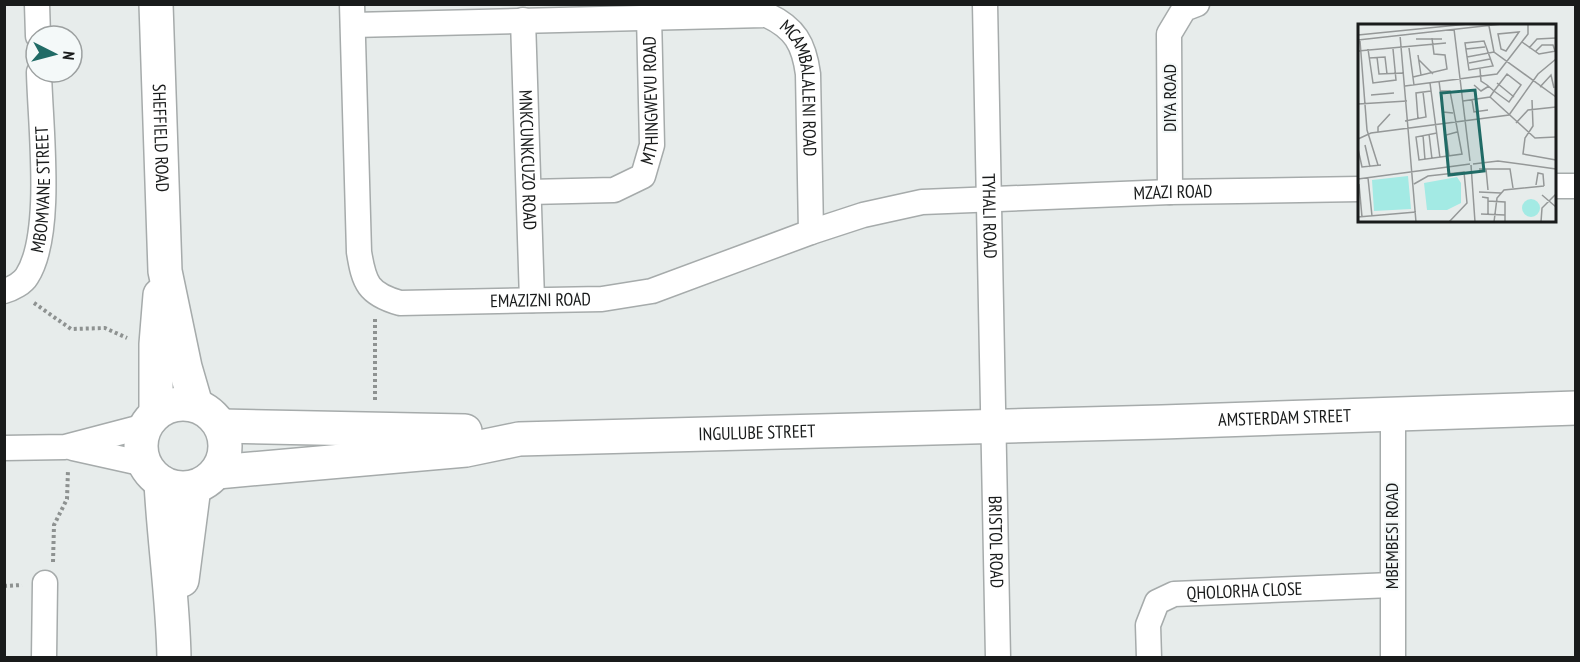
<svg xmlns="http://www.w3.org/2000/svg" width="1580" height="662" font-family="'PT Sans Narrow',sans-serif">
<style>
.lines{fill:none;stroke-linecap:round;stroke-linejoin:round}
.street-casing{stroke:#a6abab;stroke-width:27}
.secondary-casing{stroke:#a6abab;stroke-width:36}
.path{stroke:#8e9291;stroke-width:4;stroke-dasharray:3 3;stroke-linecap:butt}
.street{stroke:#fff;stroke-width:24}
.secondary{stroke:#fff;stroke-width:33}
.labels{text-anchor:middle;stroke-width:4.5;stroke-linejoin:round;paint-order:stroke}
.street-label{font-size:18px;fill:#191b1b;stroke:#f4f9f9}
.inset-road{fill:none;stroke:#959898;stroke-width:1.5}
.view{fill:#206b66;fill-opacity:0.15;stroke:#206b66;stroke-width:3}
.inset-edge{fill:none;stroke:#191b1b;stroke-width:3}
</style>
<rect width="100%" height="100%" fill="#e7eceb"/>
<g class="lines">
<g class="street-casing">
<g id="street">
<path d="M 37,4 L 38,36"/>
<path id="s1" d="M 352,4 L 359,252 C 364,283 368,294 400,303 L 602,299 L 652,291 L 811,232 L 863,215 L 922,202 L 1170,192 L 1360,189"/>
<path id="s2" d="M 985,4 L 998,658"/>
<path id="s3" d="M 523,20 L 532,300"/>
<path id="s4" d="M 353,25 L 767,15 C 795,28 804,44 808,74 L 811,232"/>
<path d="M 1554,186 L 1576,186"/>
<path id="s5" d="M 529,192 L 614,190 L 643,176 L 652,145 L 649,16"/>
<path d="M 1170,192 L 1169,34 L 1184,9 L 1197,4"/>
<path id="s6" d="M 4,291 C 12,289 23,283 27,276 C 54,234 40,124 39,72"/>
<path d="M 1393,414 L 1393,658"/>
<path d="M 4,448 L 65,447 L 145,426"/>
<path d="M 73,448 L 145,464"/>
<path d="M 44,658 L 45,583"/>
<path id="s7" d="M 1149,658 L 1148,625 L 1157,602 L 1174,594 L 1392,585"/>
</g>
</g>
<g class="secondary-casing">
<g id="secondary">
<path id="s8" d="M 156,4 L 165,271 L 185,367 L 196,405"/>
<circle cx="183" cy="446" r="42"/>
<path d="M 156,413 L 156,344 L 160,295"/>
<path d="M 221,426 L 465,431"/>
<path id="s9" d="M 217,472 L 466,450 L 519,439 L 1162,422 L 1576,408"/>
<path d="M 161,482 C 164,541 173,599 174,658"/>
<path d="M 182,580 L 194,487"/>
</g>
</g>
<path class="path" d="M 34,303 L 71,329 L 105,328 L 127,338
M 375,319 L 375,401
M 53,562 L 54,525 L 67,499 L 68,470
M 4,586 L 22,585"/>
<use href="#street" class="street"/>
<use href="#secondary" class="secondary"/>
</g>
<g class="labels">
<g class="street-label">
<text dy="6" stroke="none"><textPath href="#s4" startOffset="502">MCAMBALALENI ROAD</textPath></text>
<text transform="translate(1170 98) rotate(-90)" y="6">DIYA ROAD</text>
<text dy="6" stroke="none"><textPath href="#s5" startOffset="194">MTHINGWEVU ROAD</textPath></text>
<text dy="6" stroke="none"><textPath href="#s8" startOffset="134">SHEFFIELD ROAD</textPath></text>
<text dy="6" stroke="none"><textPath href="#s3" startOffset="140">MNKCUNKCUZO ROAD</textPath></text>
<text dy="6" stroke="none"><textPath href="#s6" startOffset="117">MBOMVANE STREET</textPath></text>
<text dy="6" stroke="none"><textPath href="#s1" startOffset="1108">MZAZI ROAD</textPath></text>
<text dy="6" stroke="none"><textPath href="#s2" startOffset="212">TYHALI ROAD</textPath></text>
<text dy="6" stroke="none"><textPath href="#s1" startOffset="460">EMAZIZNI ROAD</textPath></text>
<text dy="6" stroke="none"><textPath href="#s9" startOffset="1070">AMSTERDAM STREET</textPath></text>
<text dy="6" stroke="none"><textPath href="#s9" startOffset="542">INGULUBE STREET</textPath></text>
<text transform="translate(1392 536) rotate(-90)" y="6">MBEMBESI ROAD</text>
<text dy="6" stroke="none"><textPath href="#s2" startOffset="538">BRISTOL ROAD</textPath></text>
<text dy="6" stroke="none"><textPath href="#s7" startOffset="147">QHOLORHA CLOSE</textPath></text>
</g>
</g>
<g transform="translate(1358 24)">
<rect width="198" height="198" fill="#e7eceb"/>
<path d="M 50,152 L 53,185 L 16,187 L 14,156 ZM 99,153 L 103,159 L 103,179 L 89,186 L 69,186 L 66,159 ZM164 184a9 9 0 1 1 18 0a9 9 0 1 1-18 0Z" fill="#a3eae4"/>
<path class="inset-road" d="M 131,2 L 136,28 L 198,73M 96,5 L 112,137M 161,8 L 148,27 L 143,25 L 140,10 ZM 0,11 L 110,0M 42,11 L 58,198M 58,15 L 84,15M 0,16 L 144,0M 2,17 L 9,106 L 20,141M 126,17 L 135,42 L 111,46 L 107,19 ZM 164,18 L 181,30 L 198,27M 51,24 L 56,61M 171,24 L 179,15 L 198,14M 10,25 L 15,59 L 38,56 L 35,25M 108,25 L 127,23M 0,27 L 88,19M 177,28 L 184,21 L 195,21 L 197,27M 60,31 L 63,51M 19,33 L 21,50 L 46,49M 109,33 L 136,28M 11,34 L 27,33 L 29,50M 61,36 L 75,50M 111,39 L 132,35M 55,53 L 89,45 L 87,31 L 76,30 L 74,14M 81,57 L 85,88 L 95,89M 72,59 L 82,134M 139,59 L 156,73M 116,61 L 123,67 L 131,62M 47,62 L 139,50 L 170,10 L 170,0M 182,63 L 193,51 L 196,64M 13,71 L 36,69M 132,73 L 177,114 L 198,113M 114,76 L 116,88 L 130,86M 174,76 L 175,102 L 167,114 L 165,130 L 198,136M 105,77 L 132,73 L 136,67 L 149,50 L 163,61 L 151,78 L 136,67 L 129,61 L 123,57 L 122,45M 0,80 L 49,77M 60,95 L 58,69 L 73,67M 47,97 L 68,93 L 65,68M 158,99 L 170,86 L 198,83M 20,108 L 20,103 L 32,90M 79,109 L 58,113 L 61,136 L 104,130 L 92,67 L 82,67M 71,110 L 74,135M 65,111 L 67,136M 0,115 L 13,109 L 151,91 L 180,50 L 198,35M 7,121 L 12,143M 0,125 L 4,143 L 23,141M 91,132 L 88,111 L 99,108M 115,140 L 140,137 L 198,145M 113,141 L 117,198M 121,145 L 152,145 L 155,164M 128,145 L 130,166M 10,154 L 14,192M 0,155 L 112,140M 1,160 L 4,193M 56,160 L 70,152 L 106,148 L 109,179 L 91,198M 178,161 L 180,149 L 185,150 L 186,162M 121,168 L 143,169M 184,171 L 198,183M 124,173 L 130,174 L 130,190M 130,177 L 147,178 L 147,198M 123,190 L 147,191M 0,193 L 58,188M 136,198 L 139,174 L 146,166 L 186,162M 183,198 L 184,184 L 198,170"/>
<path class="view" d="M 117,66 L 126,147 L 91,151 L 83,69 Z"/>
<rect width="198" height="198" class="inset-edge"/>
</g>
<rect width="1580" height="662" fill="none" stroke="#191b1b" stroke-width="12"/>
<g transform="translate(54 54) rotate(96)"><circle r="28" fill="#f4f9f9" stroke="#9ca0a0" stroke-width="1.5"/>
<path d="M0-4.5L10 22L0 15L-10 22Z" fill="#206b66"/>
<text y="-9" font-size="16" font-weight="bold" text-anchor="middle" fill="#191b1b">N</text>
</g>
</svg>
